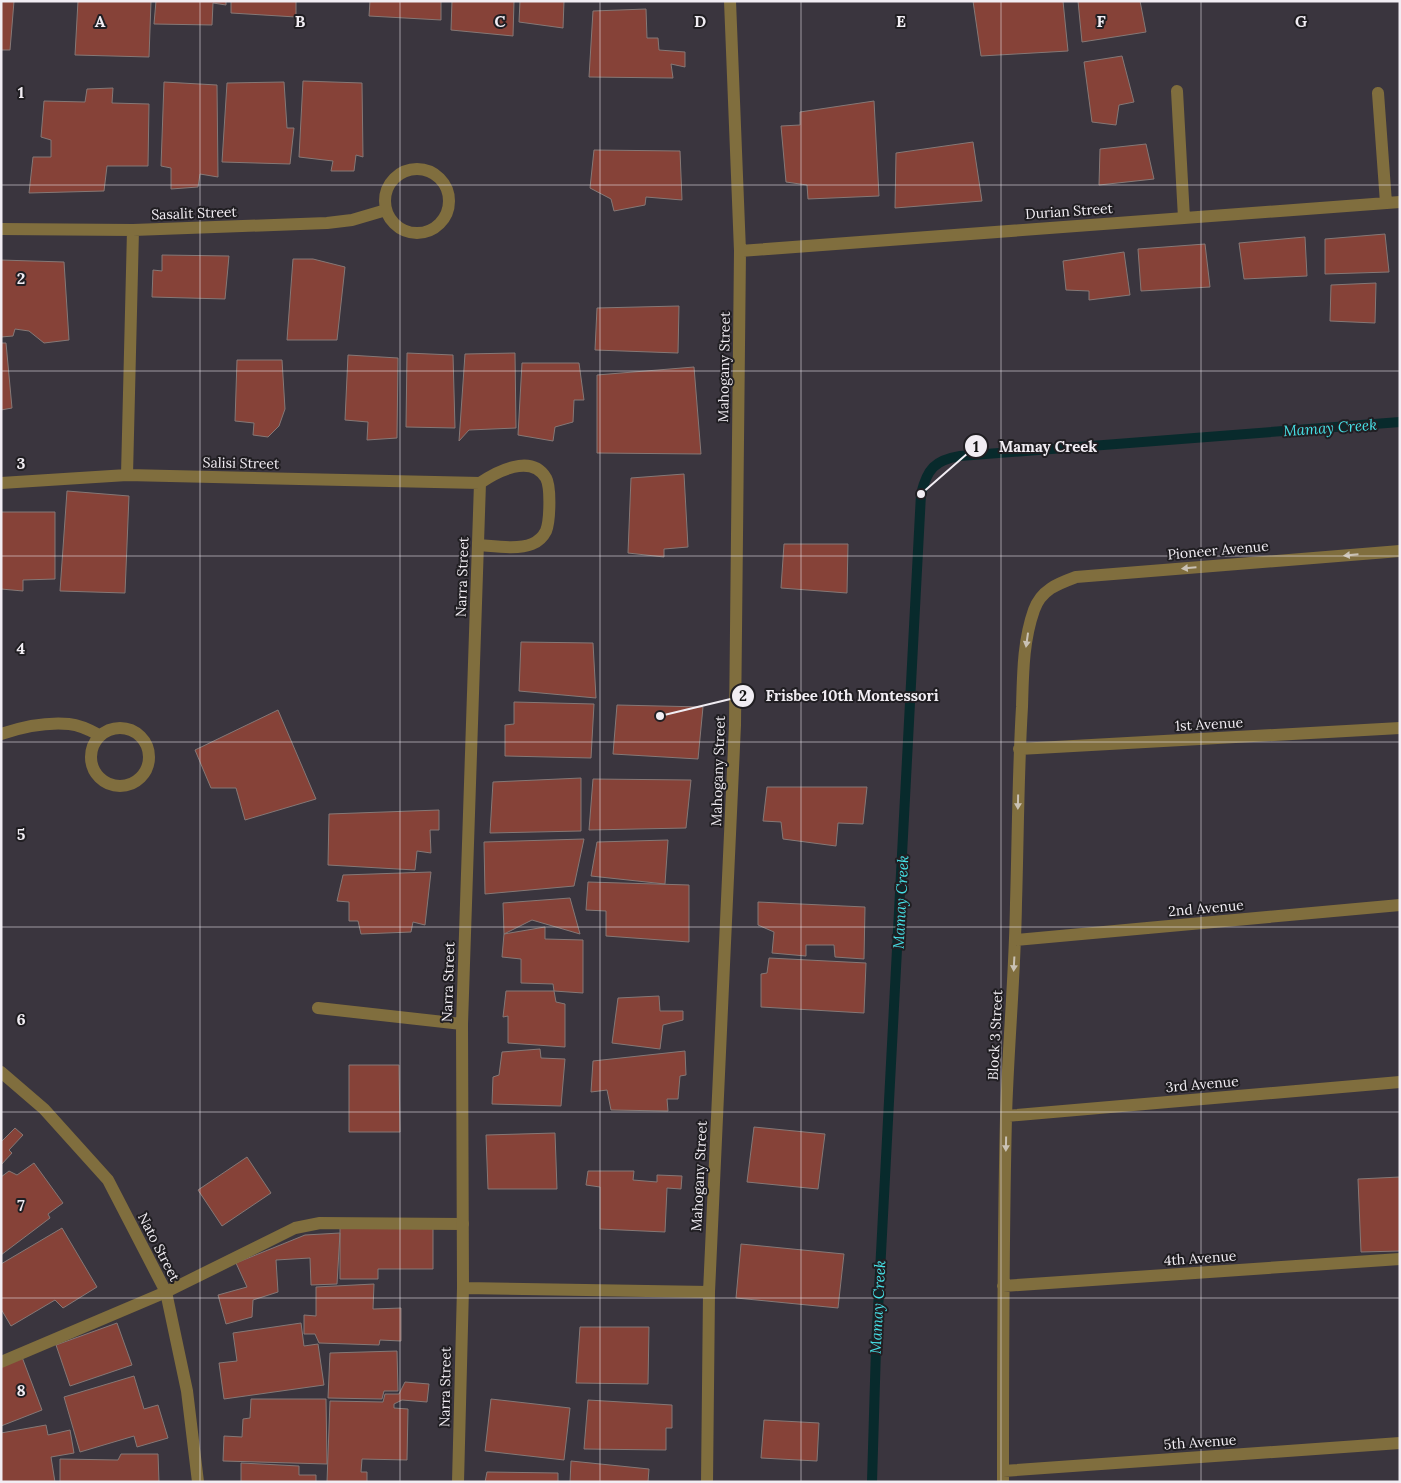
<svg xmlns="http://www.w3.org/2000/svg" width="1401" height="1483" font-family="Lora,serif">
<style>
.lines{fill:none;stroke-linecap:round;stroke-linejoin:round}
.stream{stroke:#082a2c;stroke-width:10}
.building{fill:#864238;stroke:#857876}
.lane{stroke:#806e3e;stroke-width:12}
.street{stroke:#806e3e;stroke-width:12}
.oneway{fill:#c9c1b4}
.grid{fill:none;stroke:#f1edf3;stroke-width:1;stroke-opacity:0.55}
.labels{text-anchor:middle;stroke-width:4;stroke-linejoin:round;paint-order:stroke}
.street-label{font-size:14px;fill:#f1edf3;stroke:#201e22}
.water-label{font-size:15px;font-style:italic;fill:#46e0e6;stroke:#201e22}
.grid-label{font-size:16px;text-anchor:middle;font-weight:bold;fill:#f1edf3;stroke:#201e22;stroke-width:4;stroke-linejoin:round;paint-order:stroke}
.leader{fill:none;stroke:#f1edf3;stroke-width:2}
.callout-dot{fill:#f1edf3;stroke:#201e22;stroke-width:2}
.mark-label{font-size:15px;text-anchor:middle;font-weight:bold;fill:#111}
.callout-label{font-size:15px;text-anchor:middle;font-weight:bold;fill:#f1edf3;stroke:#201e22;stroke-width:4;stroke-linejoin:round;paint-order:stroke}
</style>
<rect width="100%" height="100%" fill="#3a353e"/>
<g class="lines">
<path class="stream" d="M 872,1482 L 876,1348 L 921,494 C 927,469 935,460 960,456 L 1400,422"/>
</g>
<path class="building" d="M 1,1 L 14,1 L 10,50 L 1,50 Z
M 78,1 L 151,1 L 149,57 L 75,55 Z
M 156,1 L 226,1 L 226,5 L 213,3 L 212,25 L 154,24 Z
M 231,1 L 296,1 L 296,17 L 231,13 Z
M 370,1 L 441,1 L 441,20 L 369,16 Z
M 452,1 L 514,1 L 513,36 L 451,30 Z
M 520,1 L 564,1 L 563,28 L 519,22 Z
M 973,1 L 1063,1 L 1068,51 L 981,56 Z
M 1078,1 L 1140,1 L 1146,32 L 1082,42 Z
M 646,9 L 647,38 L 658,38 L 659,50 L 685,52 L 685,67 L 671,64 L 673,78 L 589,77 L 593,11 Z
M 1122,56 L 1134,102 L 1119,105 L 1116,125 L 1092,122 L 1084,62 Z
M 303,81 L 362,83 L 363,157 L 356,155 L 354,171 L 331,171 L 333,161 L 299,157 Z
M 164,82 L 217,85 L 218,177 L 200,174 L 198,187 L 171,189 L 171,168 L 161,166 Z
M 284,82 L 287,128 L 294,128 L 290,164 L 222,162 L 227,83 Z
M 113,88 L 112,103 L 149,104 L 148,166 L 107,166 L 104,191 L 29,193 L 33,157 L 51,157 L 51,140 L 41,137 L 44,101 L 85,102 L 87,89 Z
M 874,101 L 879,196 L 808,199 L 807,185 L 786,182 L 781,126 L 800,125 L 800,112 Z
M 973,142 L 982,201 L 895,208 L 896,153 Z
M 1146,144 L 1154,179 L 1099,185 L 1100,149 Z
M 594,150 L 680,151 L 682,200 L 646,197 L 645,205 L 614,211 L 611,199 L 590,188 Z
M 1385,234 L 1389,272 L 1325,274 L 1325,239 Z
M 1305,237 L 1307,276 L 1244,279 L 1239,243 Z
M 1205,244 L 1210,287 L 1141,291 L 1138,249 Z
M 1124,252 L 1130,295 L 1089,300 L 1089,291 L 1066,290 L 1063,261 Z
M 162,255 L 229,256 L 225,299 L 152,297 L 153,270 L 162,271 Z
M 293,259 L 313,259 L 345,267 L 337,340 L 287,340 Z
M 1,260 L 64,262 L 69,340 L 44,343 L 29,331 L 15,329 L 13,336 L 1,337 Z
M 1376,283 L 1375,323 L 1330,321 L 1331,285 Z
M 679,306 L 678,353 L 595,350 L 597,308 Z
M 1,343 L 6,343 L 12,408 L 1,410 Z
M 407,353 L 453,355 L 455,428 L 406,427 Z
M 515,353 L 516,428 L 469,430 L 459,441 L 465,354 Z
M 348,355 L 398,358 L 397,438 L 367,440 L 368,422 L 345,420 Z
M 237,360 L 282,360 L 285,409 L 279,426 L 268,437 L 253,435 L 254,423 L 235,421 Z
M 522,363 L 579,363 L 584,400 L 574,400 L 573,422 L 555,427 L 553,441 L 518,435 Z
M 694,367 L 701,454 L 597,453 L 597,375 Z
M 684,474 L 688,547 L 664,549 L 664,557 L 628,553 L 631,478 Z
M 67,491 L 129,496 L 125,593 L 60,591 Z
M 1,512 L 55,512 L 55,579 L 23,580 L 23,591 L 1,589 Z
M 784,544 L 848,544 L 847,593 L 781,588 Z
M 521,642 L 593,643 L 596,698 L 519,691 Z
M 514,702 L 594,704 L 591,758 L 505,756 L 505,725 L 514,724 Z
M 617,705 L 703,707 L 698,759 L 613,754 Z
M 278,710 L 316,799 L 245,820 L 236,788 L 211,788 L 195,750 Z
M 581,778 L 581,831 L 490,833 L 493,782 Z
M 593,779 L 691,780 L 686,828 L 589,830 Z
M 767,787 L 867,787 L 863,824 L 838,823 L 836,846 L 783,839 L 781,822 L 763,821 Z
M 439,810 L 439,830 L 430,830 L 431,853 L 417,851 L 415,870 L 328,865 L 329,814 Z
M 584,839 L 574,886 L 485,894 L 484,842 Z
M 668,840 L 665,884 L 591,876 L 597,842 Z
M 431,872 L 425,925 L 413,922 L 411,932 L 361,934 L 358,921 L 349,921 L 349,902 L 337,901 L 343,875 Z
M 588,882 L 689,885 L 689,942 L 606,936 L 606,911 L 586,910 Z
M 570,898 L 580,934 L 532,920 L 504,934 L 503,903 Z
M 758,902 L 865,907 L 864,959 L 835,957 L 834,945 L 806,945 L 806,956 L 772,953 L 774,932 L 758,925 Z
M 545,927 L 545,939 L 583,940 L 583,993 L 554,991 L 553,984 L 521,983 L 521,959 L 502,957 L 504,934 Z
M 769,958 L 866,963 L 864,1013 L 761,1007 L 761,974 L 767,973 Z
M 506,991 L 554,991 L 556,1002 L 565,1004 L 565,1047 L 508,1043 L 508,1016 L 503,1017 Z
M 659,996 L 660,1011 L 683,1011 L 683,1020 L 663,1025 L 660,1049 L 612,1043 L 618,998 Z
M 540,1049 L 541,1058 L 565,1059 L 561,1106 L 492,1104 L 493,1077 L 499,1075 L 502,1052 Z
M 685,1051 L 686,1075 L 680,1076 L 678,1099 L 667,1099 L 668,1111 L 611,1110 L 607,1090 L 591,1092 L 593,1061 Z
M 349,1065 L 399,1065 L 400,1132 L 349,1132 Z
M 754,1127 L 825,1134 L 818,1189 L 747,1182 Z
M 15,1128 L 23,1135 L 9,1150 L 12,1153 L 1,1165 L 1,1142 Z
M 555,1133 L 557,1189 L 488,1189 L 486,1135 Z
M 247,1157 L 271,1193 L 222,1226 L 198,1190 Z
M 34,1163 L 63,1203 L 48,1214 L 50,1218 L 1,1255 L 1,1177 L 9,1171 L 17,1175 Z
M 588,1171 L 634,1171 L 633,1180 L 657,1182 L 657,1175 L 682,1176 L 681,1189 L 667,1188 L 665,1232 L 600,1229 L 600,1187 L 586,1185 Z
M 1400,1177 L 1400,1251 L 1361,1252 L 1358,1179 Z
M 340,1226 L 433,1227 L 433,1269 L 378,1269 L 378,1279 L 340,1279 Z
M 62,1228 L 97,1287 L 63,1308 L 55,1300 L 11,1326 L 1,1309 L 1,1264 Z
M 340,1233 L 337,1284 L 311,1285 L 310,1258 L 276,1260 L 278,1292 L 253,1300 L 252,1317 L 226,1324 L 218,1295 L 247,1287 L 236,1263 L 305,1235 Z
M 741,1244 L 844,1254 L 838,1308 L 736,1298 Z
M 374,1284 L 373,1309 L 401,1308 L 401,1341 L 380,1340 L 379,1345 L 319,1343 L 315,1334 L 304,1334 L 304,1315 L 316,1316 L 316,1287 Z
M 117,1323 L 132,1365 L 70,1386 L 56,1345 Z
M 301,1323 L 304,1346 L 318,1344 L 324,1385 L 224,1399 L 219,1363 L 237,1361 L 233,1333 Z
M 580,1327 L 649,1327 L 648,1384 L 576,1383 Z
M 397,1351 L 398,1391 L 384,1391 L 382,1399 L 328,1398 L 330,1353 Z
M 22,1357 L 42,1410 L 1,1426 L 1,1365 Z
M 134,1376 L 144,1409 L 158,1405 L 168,1438 L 137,1447 L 134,1436 L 80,1452 L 64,1397 Z
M 405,1382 L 429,1384 L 427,1402 L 402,1400 L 394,1404 L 394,1408 L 408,1409 L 407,1460 L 362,1459 L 361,1472 L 367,1472 L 367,1482 L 327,1482 L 330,1401 L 383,1402 L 385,1394 L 399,1394 Z
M 251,1399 L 326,1399 L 327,1464 L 223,1461 L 224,1436 L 242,1437 L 243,1419 L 250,1418 Z
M 491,1399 L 570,1408 L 564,1460 L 485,1451 Z
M 588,1400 L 672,1405 L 672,1428 L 666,1428 L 666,1450 L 584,1449 Z
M 764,1420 L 819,1423 L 817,1461 L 761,1458 Z
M 46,1425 L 48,1435 L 70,1430 L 74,1453 L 51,1457 L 55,1482 L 1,1482 L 1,1433 Z
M 121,1454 L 158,1454 L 159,1482 L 60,1482 L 60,1459 L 118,1460 Z
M 571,1461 L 649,1469 L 648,1482 L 570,1482 Z
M 241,1463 L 299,1466 L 299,1475 L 316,1475 L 316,1482 L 241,1482 Z
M 487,1472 L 558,1473 L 558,1482 L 485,1482 Z"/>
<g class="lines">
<path class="lane" d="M 1,1362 L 166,1292 L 295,1228 L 320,1223 L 463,1224"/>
<path class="street" d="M 1177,91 L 1184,218
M 1378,93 L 1386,203
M385 201a32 32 0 1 1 64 0a32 32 0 1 1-64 0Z
M 1,229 L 133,230 L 327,223 L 352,220 L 386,210
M 740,251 L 1400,202
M 127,475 L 133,230
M 1,483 L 127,475 L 480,483
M 478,545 C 493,546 518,550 532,544 C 537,542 543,537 546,531 C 550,521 551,487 546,478 C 531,453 496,472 480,483
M91 757a29 29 0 1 1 58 0a29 29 0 1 1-58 0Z
M 1,734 C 22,727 47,722 69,724 C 79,725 90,730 99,735
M 1019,749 L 1400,728
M 1015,940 L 1400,905
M 318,1008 L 462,1024
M 1,1072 L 44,1109 L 108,1180 L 166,1292 L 187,1391 L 198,1482
M 1006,1116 L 1400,1082
M 1003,1286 L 1400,1259
M 463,1288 L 709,1292
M 1003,1471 L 1400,1443
M 458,1482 L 463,1288 L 462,1024 L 480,483
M 707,1482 L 709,1292 L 735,725 L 740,251 L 730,1
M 1003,1482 C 1003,1360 1003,1239 1006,1117 C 1008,1046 1015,975 1016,903 C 1018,838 1018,772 1022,707 C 1023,674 1023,641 1034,610 C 1041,590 1057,584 1076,577 L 1400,551"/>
</g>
<defs><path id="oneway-solid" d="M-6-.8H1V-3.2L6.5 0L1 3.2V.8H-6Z" transform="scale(1.25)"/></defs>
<g class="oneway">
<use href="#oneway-solid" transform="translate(1351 555) rotate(175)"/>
<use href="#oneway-solid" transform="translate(1189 568) rotate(175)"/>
<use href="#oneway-solid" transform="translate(1027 640) rotate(98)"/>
<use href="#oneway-solid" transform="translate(1018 802) rotate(91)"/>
<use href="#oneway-solid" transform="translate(1014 964) rotate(93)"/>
<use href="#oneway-solid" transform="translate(1006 1144) rotate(91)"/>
</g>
<path class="grid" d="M 200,1 L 200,1482M 400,1 L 400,1482M 600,1 L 600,1482M 801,1 L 801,1482M 1001,1 L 1001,1482M 1201,1 L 1201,1482M 1,185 L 1400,185M 1,371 L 1400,371M 1,556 L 1400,556M 1,742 L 1400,742M 1,927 L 1400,927M 1,1112 L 1400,1112M 1,1298 L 1400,1298"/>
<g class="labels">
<g class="street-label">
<text transform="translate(1069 211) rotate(-4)" y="5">Durian Street</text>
<text transform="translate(194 213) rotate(-2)" y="5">Sasalit Street</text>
<text transform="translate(724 367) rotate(-89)" y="5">Mahogany Street</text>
<text transform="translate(241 463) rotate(1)" y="5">Salisi Street</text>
<text transform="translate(1218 550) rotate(-5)" y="5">Pioneer Avenue</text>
<text transform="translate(462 577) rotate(-88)" y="5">Narra Street</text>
<text transform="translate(1209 724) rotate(-3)" y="5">1st Avenue</text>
<text transform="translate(718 771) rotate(-88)" y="5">Mahogany Street</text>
<text transform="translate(1206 908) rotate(-5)" y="5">2nd Avenue</text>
<text transform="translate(448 982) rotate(-88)" y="5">Narra Street</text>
<text transform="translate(995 1035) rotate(-87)" y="5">Block 3 Street</text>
<text transform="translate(1202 1084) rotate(-5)" y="5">3rd Avenue</text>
<text transform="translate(699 1176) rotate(-87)" y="5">Mahogany Street</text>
<text transform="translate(159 1247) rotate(63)" y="5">Nato Street</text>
<text transform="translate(1200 1258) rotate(-4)" y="5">4th Avenue</text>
<text transform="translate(445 1387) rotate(-89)" y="5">Narra Street</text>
<text transform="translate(1200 1442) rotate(-4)" y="5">5th Avenue</text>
</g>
<g class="water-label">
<text transform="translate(1330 428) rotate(-4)" y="5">Mamay Creek</text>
<text transform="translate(901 902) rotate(-87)" y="5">Mamay Creek</text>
<text transform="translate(878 1307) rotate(-87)" y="5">Mamay Creek</text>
</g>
</g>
<g class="grid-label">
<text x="100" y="27">A</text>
<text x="300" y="27">B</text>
<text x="500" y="27">C</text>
<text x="700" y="27">D</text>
<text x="901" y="27">E</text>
<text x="1101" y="27">F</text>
<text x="1301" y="27">G</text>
<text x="21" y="98">1</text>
<text x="21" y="284">2</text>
<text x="21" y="469">3</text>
<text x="21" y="654">4</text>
<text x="21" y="840">5</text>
<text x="21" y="1025">6</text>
<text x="21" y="1211">7</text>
<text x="21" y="1396">8</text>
</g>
<path class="leader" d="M921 494L976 446M660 716L743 696"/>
<g class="callout-dot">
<circle cx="921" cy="494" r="5"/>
<circle cx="660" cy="716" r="5"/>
<circle cx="976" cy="446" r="12"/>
<circle cx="743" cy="696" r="12"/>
</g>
<g class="mark-label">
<text x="976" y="452">1</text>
<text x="743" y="701">2</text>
</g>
<g class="callout-label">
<text x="1048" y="452">Mamay Creek</text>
<text x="852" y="701">Frisbee 10th Montessori</text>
</g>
<rect width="1401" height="1483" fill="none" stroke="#f1edf3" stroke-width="5"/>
</svg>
